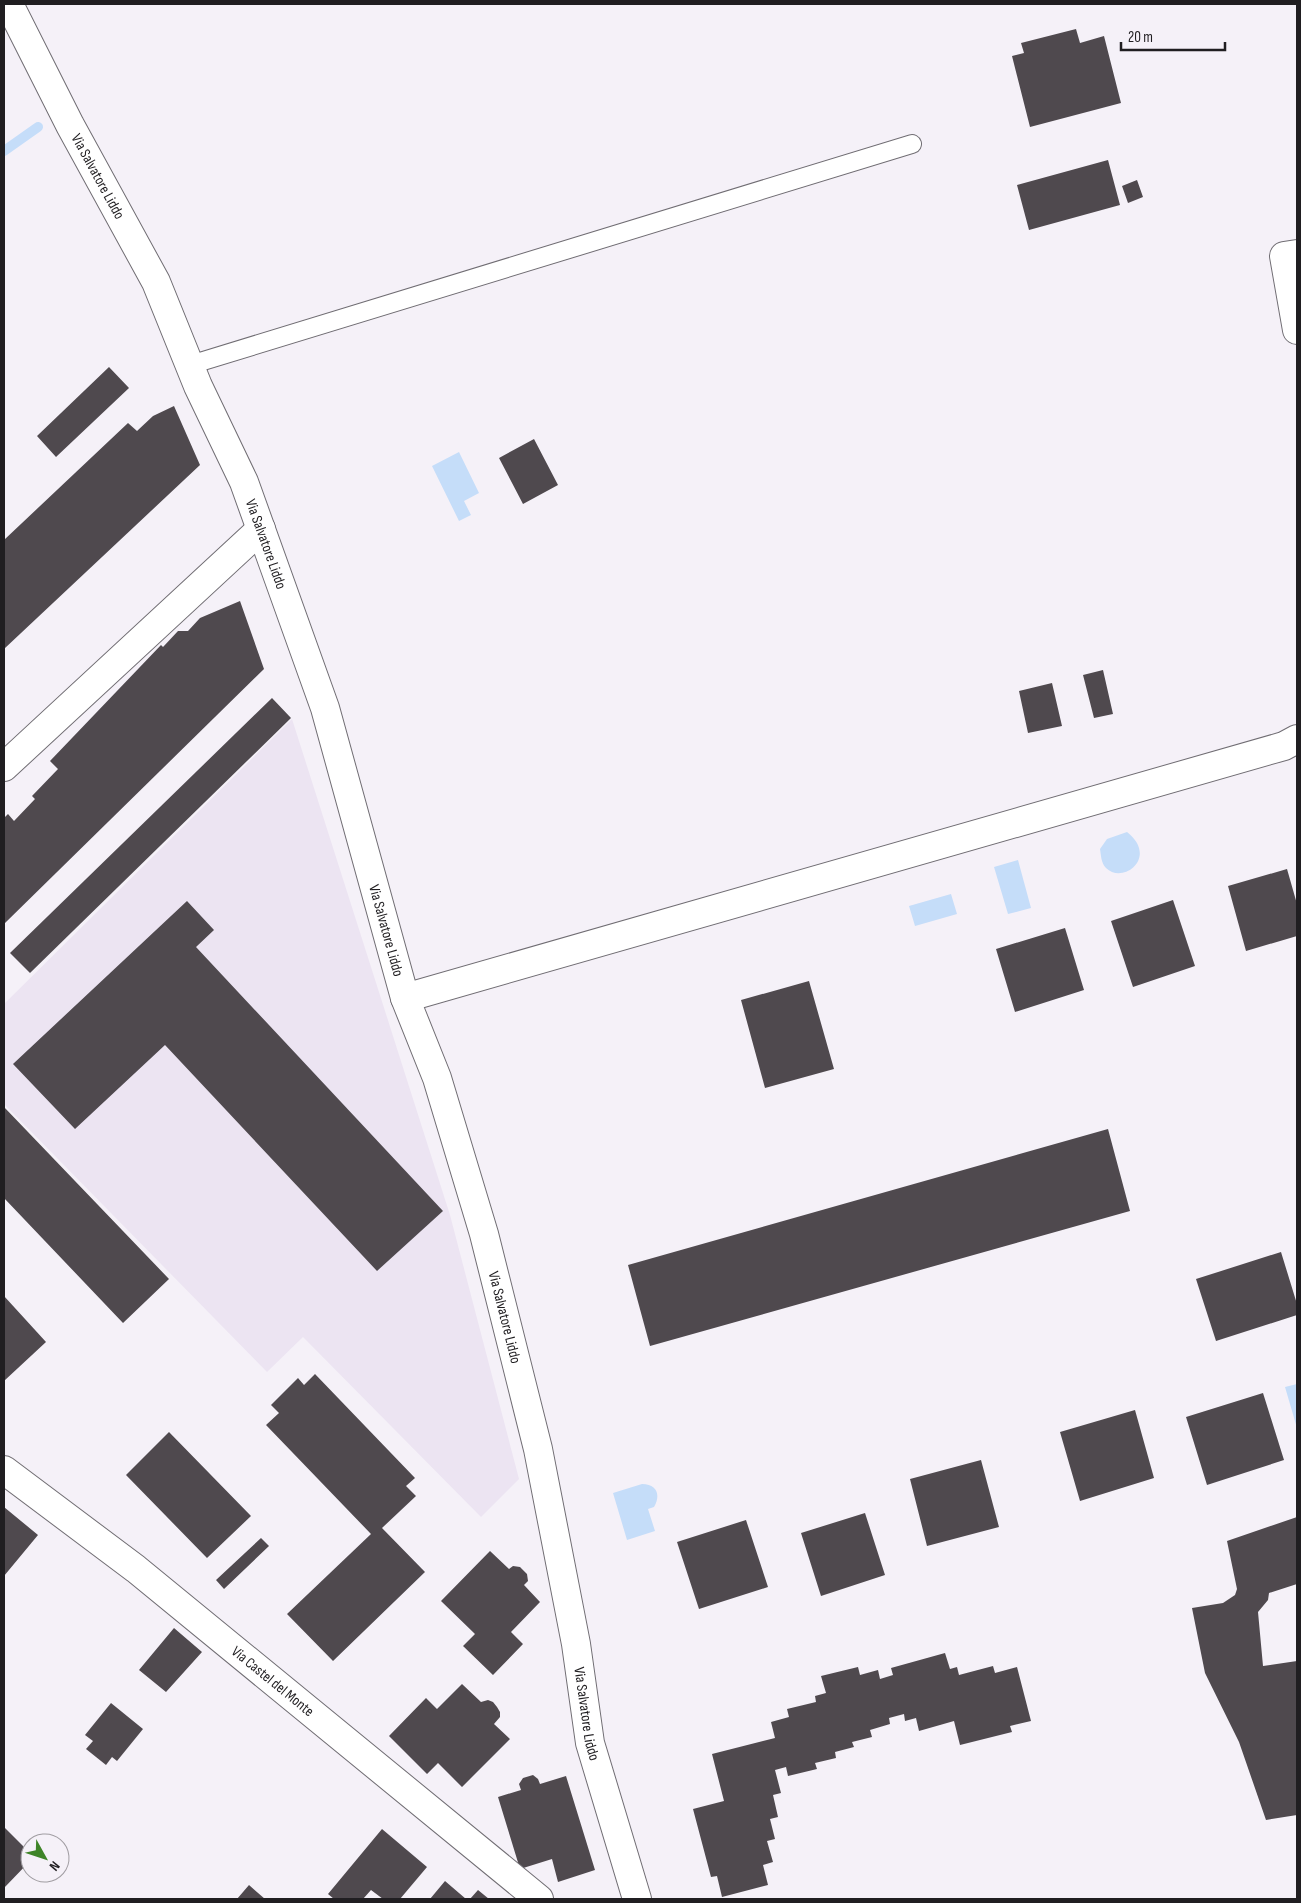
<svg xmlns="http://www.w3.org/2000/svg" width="1301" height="1903" font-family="'Sofia Sans Condensed',sans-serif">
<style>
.built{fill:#ece4f2}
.water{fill:#c5ddf9}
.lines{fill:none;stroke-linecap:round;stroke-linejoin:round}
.stream{stroke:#c5ddf9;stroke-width:10}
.building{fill:#4f494e}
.service-casing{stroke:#706d73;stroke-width:20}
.minor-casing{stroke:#706d73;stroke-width:30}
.secondary-casing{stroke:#706d73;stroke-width:30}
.service{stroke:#fff;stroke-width:18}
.minor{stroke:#fff;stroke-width:28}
.secondary{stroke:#fff;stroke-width:28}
.labels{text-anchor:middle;stroke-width:5;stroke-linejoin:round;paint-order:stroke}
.street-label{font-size:15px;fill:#201e21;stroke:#f5f1f8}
</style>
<rect width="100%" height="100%" fill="#f5f1f8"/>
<path class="built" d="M 292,719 L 450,1215 L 519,1479 L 481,1517 L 303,1337 L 267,1372 L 4,1104 L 4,1004 Z"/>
<path class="water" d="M 459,452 L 479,493 L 464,501 L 471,515 L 459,521 L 432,466 Z
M 1127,832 C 1159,857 1123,885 1106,868 C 1101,863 1101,855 1100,849 L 1107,839 Z
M 1018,860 L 1031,908 L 1008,914 L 994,867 Z
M 951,894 L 957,914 L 915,926 L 909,906 Z
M 1297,1384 L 1297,1428 L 1285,1387 Z
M 642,1484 C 657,1484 661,1495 654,1507 L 648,1509 L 655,1531 L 627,1540 L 613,1493 Z"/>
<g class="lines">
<path class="stream" d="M 4,151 L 38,127"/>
</g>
<path class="building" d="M 1076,29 L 1080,43 L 1104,36 L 1121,103 L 1030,127 L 1012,56 L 1024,53 L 1021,43 Z
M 1108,160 L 1120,205 L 1029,230 L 1017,185 Z
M 1137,180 L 1143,197 L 1128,203 L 1122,186 Z
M 109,367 L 129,388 L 56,457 L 37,436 Z
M 174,406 L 200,465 L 4,649 L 4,540 L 128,423 L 137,431 L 153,416 Z
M 534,439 L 558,485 L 523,504 L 499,458 Z
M 240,601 L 264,669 L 4,924 L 4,818 L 8,814 L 14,821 L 35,799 L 32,796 L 58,769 L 50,761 L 161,645 L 163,647 L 178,631 L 188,631 L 200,618 Z
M 1103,670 L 1113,714 L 1094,718 L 1083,675 Z
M 1052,683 L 1062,726 L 1028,733 L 1019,691 Z
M 272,698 L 291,718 L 30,973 L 10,953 Z
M 1287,869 L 1297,904 L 1297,936 L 1246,951 L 1228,886 Z
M 1173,900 L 1195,966 L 1133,987 L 1111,921 Z
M 187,901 L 214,930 L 196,947 L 443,1211 L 377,1271 L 165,1045 L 75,1129 L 13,1064 Z
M 1065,928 L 1084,990 L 1015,1012 L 996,949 Z
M 809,981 L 834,1069 L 765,1088 L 741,1000 Z
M 4,1107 L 169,1279 L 123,1323 L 4,1198 Z
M 1108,1129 L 1130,1211 L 650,1346 L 628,1265 Z
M 1281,1252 L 1297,1304 L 1297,1315 L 1216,1341 L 1196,1279 Z
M 4,1296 L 46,1342 L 4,1381 Z
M 315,1374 L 415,1478 L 406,1486 L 416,1496 L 382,1528 L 425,1572 L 333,1661 L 287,1614 L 371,1534 L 266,1425 L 279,1413 L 271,1405 L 298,1378 L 304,1385 Z
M 1263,1393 L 1284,1460 L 1207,1485 L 1186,1417 Z
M 1135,1410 L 1154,1478 L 1080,1501 L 1060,1432 Z
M 169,1432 L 251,1516 L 207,1558 L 126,1475 Z
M 981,1460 L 999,1527 L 927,1546 L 910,1479 Z
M 4,1507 L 38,1535 L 4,1576 Z
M 865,1513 L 885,1575 L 821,1596 L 801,1533 Z
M 1297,1517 L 1297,1584 L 1269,1593 L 1268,1600 L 1258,1612 L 1263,1666 L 1297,1661 L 1297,1815 L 1266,1820 L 1239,1742 L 1205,1673 L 1192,1608 L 1223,1603 L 1235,1595 L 1237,1589 L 1227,1541 Z
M 746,1520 L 768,1587 L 699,1609 L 677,1542 Z
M 261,1538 L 269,1546 L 224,1589 L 216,1580 Z
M 490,1551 L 509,1569 L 513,1566 L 520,1567 L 527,1574 L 528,1581 L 524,1585 L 540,1602 L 511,1632 L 523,1644 L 493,1675 L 463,1646 L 475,1634 L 441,1601 Z
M 174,1628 L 202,1652 L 166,1692 L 139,1670 Z
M 945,1653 L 950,1669 L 957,1667 L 959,1675 L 993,1666 L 995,1673 L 1017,1667 L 1031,1721 L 1010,1726 L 1012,1732 L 960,1745 L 954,1721 L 919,1731 L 916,1718 L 905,1721 L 904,1714 L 889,1718 L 890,1724 L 870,1730 L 872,1737 L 852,1742 L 854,1747 L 835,1752 L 836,1758 L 815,1763 L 817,1769 L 788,1776 L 786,1767 L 775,1770 L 781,1793 L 773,1795 L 778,1817 L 770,1819 L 775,1839 L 767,1841 L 773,1862 L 763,1865 L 768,1885 L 722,1897 L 717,1876 L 711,1877 L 693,1809 L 724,1801 L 712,1754 L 775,1738 L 771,1722 L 789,1717 L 787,1709 L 816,1702 L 815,1696 L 826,1693 L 821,1676 L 858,1667 L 860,1675 L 878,1670 L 880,1679 L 893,1675 L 891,1668 Z
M 462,1684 L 481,1702 L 488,1700 L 493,1702 L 497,1707 L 500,1712 L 500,1717 L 494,1724 L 510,1739 L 462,1787 L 438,1763 L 427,1774 L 389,1736 L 426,1698 L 437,1709 Z
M 111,1703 L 143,1729 L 117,1761 L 112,1757 L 106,1765 L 86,1749 L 93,1741 L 85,1735 Z
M 533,1775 L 538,1779 L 540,1784 L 566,1776 L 595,1870 L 558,1882 L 552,1859 L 520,1869 L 498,1797 L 521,1790 L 519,1784 L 523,1778 Z
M 5,1828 L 30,1853 L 30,1861 L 4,1888 L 4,1830 Z
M 382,1829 L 427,1867 L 400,1899 L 383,1899 L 371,1890 L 363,1899 L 334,1899 L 328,1894 Z
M 445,1881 L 466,1899 L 430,1899 Z
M 249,1885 L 265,1899 L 237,1899 Z
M 478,1890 L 489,1899 L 470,1899 Z"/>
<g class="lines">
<g class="service-casing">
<path id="service" d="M 190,365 L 912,144"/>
</g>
<g class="minor-casing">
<g id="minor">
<path id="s1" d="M 9,4 L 70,125 L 156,282 L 198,386 L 244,482 L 325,708 L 405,998 L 437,1078 L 484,1234 L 538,1449 L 576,1644 L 590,1743 L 637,1899"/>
<path d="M 1297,254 L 1284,256 L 1297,330"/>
<path d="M 4,767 L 261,529"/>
<path d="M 405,998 L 1284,746 L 1297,739"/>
</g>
</g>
<g class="secondary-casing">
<g id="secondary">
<path id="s2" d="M 4,1470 L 136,1569 L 539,1899"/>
</g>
</g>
<use href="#service" class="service"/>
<use href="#minor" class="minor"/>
<use href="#secondary" class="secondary"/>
</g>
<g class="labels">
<g class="street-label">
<text dy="5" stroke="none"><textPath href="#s1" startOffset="194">Via Salvatore Liddo</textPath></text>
<text dy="5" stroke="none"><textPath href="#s1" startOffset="599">Via Salvatore Liddo</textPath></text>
<text dy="5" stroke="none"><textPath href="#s1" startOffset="1004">Via Salvatore Liddo</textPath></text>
<text dy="5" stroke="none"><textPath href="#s1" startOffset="1409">Via Salvatore Liddo</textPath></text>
<text dy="5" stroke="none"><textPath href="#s2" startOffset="342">Via Castel del Monte</textPath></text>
<text dy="5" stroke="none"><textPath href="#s1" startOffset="1814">Via Salvatore Liddo</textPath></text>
</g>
</g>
<rect width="1301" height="1903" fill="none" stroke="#201e21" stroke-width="10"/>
<g transform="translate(45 1858) rotate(130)"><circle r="24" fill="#f5f1f8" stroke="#a09da2"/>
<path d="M0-4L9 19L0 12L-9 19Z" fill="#3e8428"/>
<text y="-8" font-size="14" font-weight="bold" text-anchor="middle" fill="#201e21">N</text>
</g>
<path d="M1121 42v8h104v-8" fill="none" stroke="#201e21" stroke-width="2.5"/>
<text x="1128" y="42" font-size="15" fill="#201e21" stroke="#f5f1f8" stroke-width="4" paint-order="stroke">20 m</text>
</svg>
